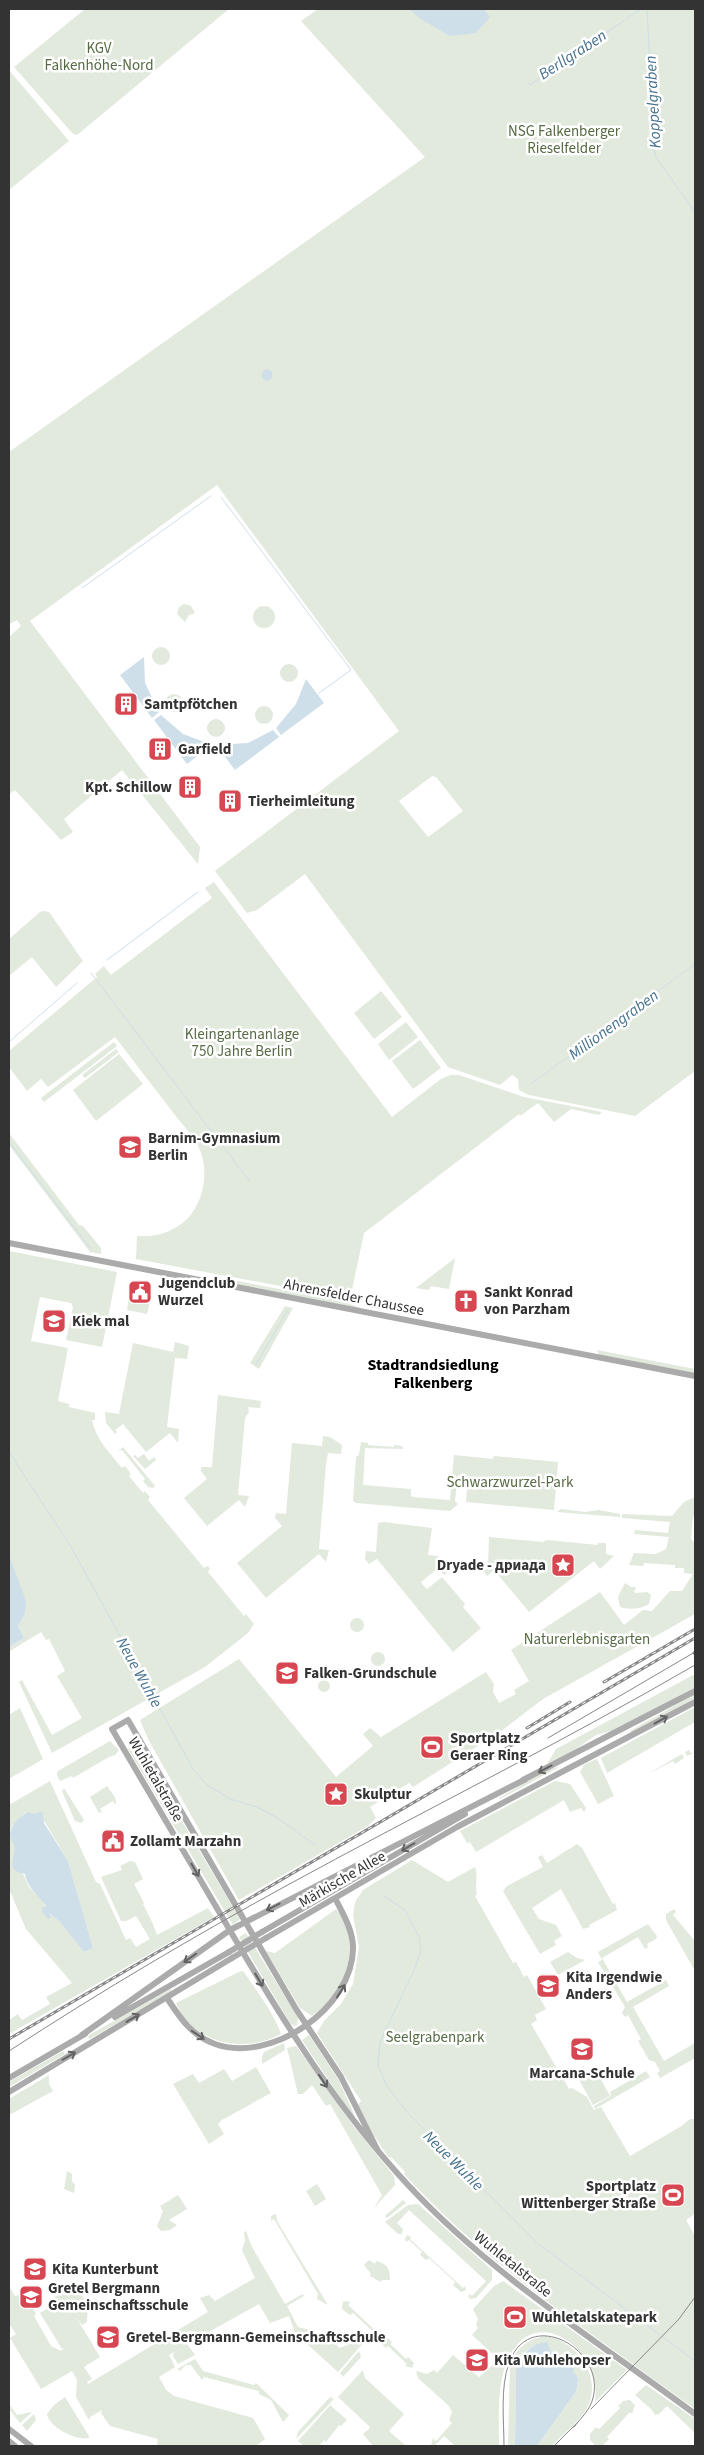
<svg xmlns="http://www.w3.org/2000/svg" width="704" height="2455" font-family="'Source Sans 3',sans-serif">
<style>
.green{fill:#e2e9dd;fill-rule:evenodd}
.water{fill:#cedfe9}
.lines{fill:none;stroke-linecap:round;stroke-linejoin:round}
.stream{stroke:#cedfe9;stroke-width:1}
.major{stroke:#ababab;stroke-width:6}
.tram{stroke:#888;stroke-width:1}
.rail-casing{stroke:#888;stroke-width:3}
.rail{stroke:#fff;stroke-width:1;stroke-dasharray:4;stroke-linecap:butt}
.major-bridge{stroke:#ababab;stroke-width:6}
.oneway{stroke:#636363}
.labels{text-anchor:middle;stroke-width:5;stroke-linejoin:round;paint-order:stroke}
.park-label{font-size:15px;fill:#566b43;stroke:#fff}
.poi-label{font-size:15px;font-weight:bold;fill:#333;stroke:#fff;text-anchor:start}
.street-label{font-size:15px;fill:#333;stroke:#fff}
.water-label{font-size:16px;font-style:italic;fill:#46728f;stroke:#fff}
.neighbourhood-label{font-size:16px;font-weight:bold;fill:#000;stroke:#fff}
</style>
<rect width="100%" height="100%" fill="#fff"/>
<path class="green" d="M 85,9 L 229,9 L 77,135 L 73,134 L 14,67 Z
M 318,9 L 695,9 L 695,1071 L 635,1116 L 529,1095 L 519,1090 L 518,1079 L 512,1075 L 500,1085 L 448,1067 L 305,874 L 257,910 L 247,913 L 215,871 L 399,731 L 217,485 L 30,621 L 200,847 L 198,864 L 122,770 L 64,819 L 73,832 L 61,840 L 15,790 L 9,794 L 9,637 L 21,626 L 17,620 L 9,624 L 9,452 L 425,157 L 301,21 ZM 432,776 L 436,777 L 463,811 L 428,837 L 399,801 Z
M 9,70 L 69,141 L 9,190 Z
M 184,604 L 191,606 L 195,613 L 189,615 L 185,622 L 177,614 L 179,607 Z
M253 617a11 11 0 1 1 22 0a11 11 0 1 1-22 0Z
M152 656a9 9 0 1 1 18 0a9 9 0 1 1-18 0Z
M280 673a9 9 0 1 1 18 0a9 9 0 1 1-18 0Z
M165 703a9 9 0 1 1 18 0a9 9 0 1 1-18 0Z
M255 715a9 9 0 1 1 18 0a9 9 0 1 1-18 0Z
M207 728a9 9 0 1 1 18 0a9 9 0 1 1-18 0Z
M 214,882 L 392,1117 L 441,1079 L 450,1075 L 459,1075 L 524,1097 L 602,1112 L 599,1115 L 571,1109 L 554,1122 L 538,1103 L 520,1116 L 519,1114 L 364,1233 L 350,1299 L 136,1259 L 137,1236 C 157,1238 176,1231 189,1217 C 204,1199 208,1174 201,1153 C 196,1138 184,1127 175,1115 C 155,1089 135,1063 115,1037 L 48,1087 L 41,1079 L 27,1091 L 9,1067 L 9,1051 L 97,977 L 95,974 L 104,966 L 111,975 L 212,898 L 205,888 Z
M 44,911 L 49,912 L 83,961 L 56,987 L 32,957 L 9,976 L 9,939 L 40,912 Z
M 381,991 L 402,1017 L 374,1039 L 354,1013 Z
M 406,1022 L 418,1037 L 389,1060 L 378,1044 Z
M 420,1040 L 441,1068 L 413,1089 L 392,1061 Z
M 114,1042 L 117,1046 L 44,1102 L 41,1098 Z
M 116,1049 L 119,1052 L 85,1078 L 82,1075 Z
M 119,1054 L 143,1084 L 96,1121 L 73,1090 Z
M 9,1133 L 79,1225 L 83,1226 L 101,1248 L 101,1254 L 90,1252 L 9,1145 Z
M 9,1251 L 117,1272 L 102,1347 L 66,1340 L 73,1307 L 71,1303 L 40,1297 L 31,1341 L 68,1348 L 58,1401 L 69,1404 L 69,1407 L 95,1413 L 95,1420 L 92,1420 C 96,1440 110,1453 122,1468 L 125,1466 L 131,1474 L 129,1476 L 143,1493 L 145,1491 L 150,1497 L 148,1500 L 204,1568 L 208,1566 L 210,1569 L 208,1572 L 244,1616 L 246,1614 L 254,1624 L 248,1633 L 205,1667 L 52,1753 L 19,1682 L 22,1680 L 52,1735 L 82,1718 L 57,1676 L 65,1671 L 49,1639 L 46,1640 L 41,1632 L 10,1651 L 9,1647 L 24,1638 L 18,1626 L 25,1614 L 17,1577 L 9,1555 Z
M 455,1258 L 449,1289 L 431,1286 L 429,1290 L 416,1288 Z
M 217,1277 L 341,1301 L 363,1309 L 217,1281 Z
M 129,1297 L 150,1301 L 147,1314 L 127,1310 Z
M 285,1306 L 293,1308 L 259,1369 L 250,1363 Z
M 175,1342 L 189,1346 L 187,1359 L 175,1358 L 167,1427 L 179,1429 L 178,1443 L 170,1433 L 146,1452 L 123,1424 L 115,1430 L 117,1432 L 115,1434 L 106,1423 L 105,1412 L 119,1414 L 133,1343 L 173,1352 Z
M 597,1350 L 695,1369 L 695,1373 L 599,1355 Z
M 218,1395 L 261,1401 L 260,1408 L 248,1407 L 249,1412 L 245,1418 L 238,1495 L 249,1496 L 245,1507 L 239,1500 L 207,1526 L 184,1498 L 207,1479 L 201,1471 L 201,1467 L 212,1467 Z
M 323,1436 L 330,1437 L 342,1445 L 341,1454 L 328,1453 L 326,1464 L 319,1549 L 329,1550 L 326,1562 L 319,1554 L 266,1598 L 237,1563 L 282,1526 L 275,1518 L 276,1513 L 286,1514 L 292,1443 L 322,1446 Z
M 361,1442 L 368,1443 L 368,1445 L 394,1447 L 394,1445 L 402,1446 L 403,1449 L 365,1448 L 363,1485 L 411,1489 L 411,1496 L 413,1497 L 450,1500 L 454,1455 L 493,1459 L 494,1456 L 558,1462 L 554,1510 L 466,1502 L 468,1476 L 458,1475 L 455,1501 L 458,1504 L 450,1511 L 356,1503 L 353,1501 L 356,1457 L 359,1455 Z
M 123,1447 L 155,1486 L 153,1488 L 148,1487 L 143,1481 L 145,1479 L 122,1450 L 118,1451 Z
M 144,1454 L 149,1461 L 154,1457 L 156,1460 L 145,1469 L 133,1456 L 135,1455 L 138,1458 Z
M 695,1497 L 695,1516 L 693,1516 L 691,1539 L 695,1543 L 695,1614 L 543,1699 L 500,1732 L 413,1787 L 409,1783 L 370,1807 L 376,1818 L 368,1826 L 239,1900 L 149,1741 L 140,1720 L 239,1659 L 336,1777 L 373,1746 L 363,1734 L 370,1728 L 381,1737 L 486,1672 L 494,1684 L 493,1692 L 499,1703 L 516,1694 L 514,1690 L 529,1681 L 511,1650 L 600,1592 L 624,1625 L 643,1610 L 652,1611 L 670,1591 L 682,1591 L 693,1574 L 684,1573 L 684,1568 L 675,1568 L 675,1565 L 644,1563 L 643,1566 L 629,1565 L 634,1553 L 656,1554 L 666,1549 L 669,1537 L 634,1534 L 635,1530 L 668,1533 L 670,1522 L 622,1518 L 622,1514 L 672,1516 L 684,1502 Z
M 561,1509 L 585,1512 L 599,1510 L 620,1514 L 620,1517 L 557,1512 Z
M 384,1522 L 432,1528 L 428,1555 L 438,1556 L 449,1571 L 444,1575 L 438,1568 L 421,1582 L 422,1584 L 427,1589 L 442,1577 L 465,1604 L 463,1607 L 481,1628 L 453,1652 L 377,1559 L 369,1564 L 365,1559 L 366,1551 L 376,1552 L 378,1523 Z
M 489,1537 L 543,1542 L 547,1540 L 598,1545 L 598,1543 L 606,1543 L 606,1554 L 614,1556 L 600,1569 L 594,1561 L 529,1612 L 494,1570 L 487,1576 L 478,1564 L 488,1565 Z
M 625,1583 L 631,1587 L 636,1587 L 634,1592 L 636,1593 L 647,1592 L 651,1595 L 649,1604 C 642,1609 628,1610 620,1607 L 618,1597 Z
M350 1625a7 7 0 1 1 14 0a7 7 0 1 1-14 0Z
M371 1659a7 7 0 1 1 14 0a7 7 0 1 1-14 0Z
M 695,1674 L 695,1687 L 615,1730 L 596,1735 L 573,1751 L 547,1764 L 556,1749 Z
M318 1686a6 6 0 1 1 12 0a6 6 0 1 1-12 0Z
M 695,1694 L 695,1698 L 631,1733 L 630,1731 Z
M 695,1707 L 695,1722 L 607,1773 L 601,1758 Z
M 20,1708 L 43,1759 L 9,1779 L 9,1715 Z
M 110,1741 L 119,1750 L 115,1755 L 109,1757 L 73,1778 L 72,1776 L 60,1781 L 57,1775 L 58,1771 Z
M 136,1744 L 240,1919 L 233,1925 L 128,1749 Z
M 689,1750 L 691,1753 L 695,1752 L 687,1756 L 685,1752 L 682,1754 L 684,1758 L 675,1764 L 673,1761 L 644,1776 Z
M 597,1759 L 614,1796 L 598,1804 L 580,1772 L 585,1764 Z
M 559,1767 L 500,1799 L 499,1798 L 551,1768 Z
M 50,1781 L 96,1882 L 100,1884 L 126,1940 L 130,1938 L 136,1947 L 150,1939 L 136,1916 L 126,1921 L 121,1921 L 101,1877 L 122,1870 L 120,1866 L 130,1861 L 135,1862 L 143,1879 L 134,1884 L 144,1903 L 143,1904 L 153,1924 L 157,1935 L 208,1908 L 214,1917 L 9,2034 L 9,2020 L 18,2014 L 22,2020 L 50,2004 L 46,1997 L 72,1983 L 26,1929 L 9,1889 L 9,1805 ZM 26,1812 L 43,1819 L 68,1861 L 93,1948 L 84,1952 L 60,1922 L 46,1911 C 45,1900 37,1896 30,1888 C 22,1877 29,1876 13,1866 L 15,1848 L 10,1832 L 12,1826 Z
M 555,1781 L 570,1784 L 586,1808 L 584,1812 L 581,1808 L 570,1812 L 564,1800 L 476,1852 L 470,1842 L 467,1843 L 460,1831 Z
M 107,1786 L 115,1797 L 116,1803 L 115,1805 L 113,1801 L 100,1809 L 102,1812 L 99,1813 L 90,1797 Z
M 64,1788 L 84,1820 L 81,1823 L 75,1821 L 62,1791 Z
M 577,1844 L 582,1848 L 613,1904 L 615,1903 L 617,1910 L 589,1925 L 590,1927 L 583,1929 L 561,1889 L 532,1908 L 539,1919 L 556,1925 L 562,1936 L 554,1941 L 556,1945 L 540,1954 L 503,1891 L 507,1886 L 543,1867 L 538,1857 L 542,1855 L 547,1863 Z
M 412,1860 L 448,1882 L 475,1867 C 479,1876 474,1885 477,1894 L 475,1896 L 513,1963 L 516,1962 L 524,1977 L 527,1975 L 546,2009 L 535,2015 L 537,2020 L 531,2024 L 569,2089 L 572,2088 L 587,2097 L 594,2110 L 601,2107 L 630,2156 L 680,2127 L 690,2119 L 695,2119 L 695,2214 L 686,2220 L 695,2236 L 695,2409 C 594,2335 489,2267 404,2174 L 405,2172 L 391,2157 L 389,2158 L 367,2125 L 355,2100 L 358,2105 L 361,2101 L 317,2033 L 324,2021 L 341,2004 L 353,1984 L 359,1947 L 353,1915 L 355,1902 L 363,1890 Z
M 336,1909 C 358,1933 351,1974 333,1998 C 328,2005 319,2010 312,2016 L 300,2008 L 266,1951 L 275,1953 Z
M 674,1909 L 676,1912 L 673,1915 L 695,1941 L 695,1971 L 666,1920 L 666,1914 Z
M 648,1924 L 657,1936 L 656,1939 L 647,1944 L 648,1947 L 645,1949 L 638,1937 L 602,1958 L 627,2002 L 666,1980 L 669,1986 L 633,2007 L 664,2061 L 695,2043 L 695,2058 L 660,2078 L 657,2073 L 660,2071 L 655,2062 L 649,2060 L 638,2041 L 641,2039 L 628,2015 L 625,2017 L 622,2013 L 625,2007 L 598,1962 L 602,1960 L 598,1952 Z
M 246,1933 L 298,2018 L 297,2025 L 294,2026 L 290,2023 L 239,1937 Z
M 568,1952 L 577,1958 L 585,1960 L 558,1975 L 550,1962 Z
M 241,1971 L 244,1972 C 257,1992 273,2011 281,2034 C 244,2054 193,2044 176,2003 Z
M 171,1989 L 172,1991 L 90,2039 L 88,2038 L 89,2035 Z
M 309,2035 L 338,2079 L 355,2116 L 353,2117 L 302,2040 Z
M 284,2043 L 285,2050 L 262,2064 L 262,2057 L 264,2052 Z
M 296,2046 L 351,2123 L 394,2176 L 395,2185 L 374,2208 L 382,2195 L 330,2104 L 326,2106 L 312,2085 L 303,2094 L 298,2094 L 287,2048 Z
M 63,2051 L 65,2054 L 9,2087 L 9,2082 Z
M 256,2067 L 271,2093 L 222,2120 L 218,2124 L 224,2134 L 209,2144 L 173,2084 L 193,2074 L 199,2083 L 224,2069 L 232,2081 Z
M 594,2067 L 610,2096 L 593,2105 L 577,2076 Z
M 646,2071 L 650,2077 L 595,2109 L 594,2106 L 611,2096 L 610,2092 Z
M 49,2075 L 49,2084 L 53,2091 L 9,2115 L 9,2099 Z
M 67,2171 L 72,2174 L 72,2181 L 75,2185 L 74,2193 L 64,2189 Z
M 317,2184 L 326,2199 L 315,2206 L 306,2191 Z
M 178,2195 L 187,2209 L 169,2220 L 177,2225 L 170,2230 L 161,2231 L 157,2226 L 163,2211 L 160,2206 Z
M 403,2200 L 406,2203 L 387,2218 L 385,2216 Z
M 418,2204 L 492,2270 L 492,2280 L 476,2298 L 470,2299 L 468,2296 L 470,2294 L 472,2296 L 486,2281 L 409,2210 L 397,2223 L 403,2229 L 402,2234 L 398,2234 L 385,2222 L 408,2205 Z
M 276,2214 L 277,2221 L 328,2305 L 317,2299 L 318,2294 L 274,2219 L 271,2221 L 271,2216 Z
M 246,2231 L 251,2245 L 285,2304 L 303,2294 L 304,2296 L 287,2306 L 298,2327 L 331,2336 L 339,2348 L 353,2343 L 360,2336 L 365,2341 L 338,2372 L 295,2333 L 289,2316 L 270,2323 L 259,2304 L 187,2344 L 195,2355 L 178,2364 L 173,2356 L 174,2352 L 169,2355 L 175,2367 L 159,2377 L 166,2390 L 174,2396 L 253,2418 L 265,2439 L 256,2446 L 160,2446 L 157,2445 L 158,2439 L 110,2426 L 101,2413 L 102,2410 L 90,2417 L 89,2420 L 76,2397 L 77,2380 L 72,2371 L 41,2389 L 10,2338 L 16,2334 L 9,2324 L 9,2286 L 15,2296 L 18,2295 L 27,2310 L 32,2307 L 36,2314 L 34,2316 L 51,2346 L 61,2351 L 66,2347 L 62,2349 L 40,2313 L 55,2304 L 49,2306 L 46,2303 L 75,2284 L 88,2306 L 87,2322 L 82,2325 L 76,2317 L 100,2357 L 84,2367 L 92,2379 L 87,2382 L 88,2384 L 208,2312 L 200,2298 L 209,2295 L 215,2301 L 255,2278 L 242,2250 L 245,2240 L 244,2232 Z
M 407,2235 L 411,2237 L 410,2239 L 463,2288 L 465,2286 L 466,2290 L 461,2292 L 453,2285 L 455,2282 L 429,2258 L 426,2260 L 420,2255 L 422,2252 L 409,2240 L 406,2242 L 405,2239 Z
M 369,2260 L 375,2264 L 376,2261 C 388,2264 390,2269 390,2280 L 382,2280 L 381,2282 L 370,2276 L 371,2274 L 364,2265 Z
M 503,2281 L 627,2370 L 595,2402 C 603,2351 538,2302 510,2355 C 496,2381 499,2417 499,2446 L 455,2446 L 444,2436 L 434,2446 L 431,2446 L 433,2438 L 436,2441 L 452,2423 L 449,2420 L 452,2412 L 449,2406 L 418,2378 L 416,2371 L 427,2374 L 434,2370 L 437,2373 L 453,2355 L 479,2377 L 494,2364 L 495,2356 L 472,2335 L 478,2328 L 476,2325 L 478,2319 L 473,2309 L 494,2286 Z
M 348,2301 L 350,2303 L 348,2305 L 379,2334 L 381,2332 L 392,2342 L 390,2344 L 406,2359 L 408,2357 L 414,2363 L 412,2368 L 405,2366 L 407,2364 L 388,2346 L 386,2348 L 376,2339 L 378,2336 L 353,2313 L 350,2315 L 342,2309 L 343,2302 Z
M 547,2336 C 577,2342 602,2376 588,2406 C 583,2419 561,2436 552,2446 L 537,2446 L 575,2393 L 578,2384 L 573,2372 L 575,2368 L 551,2352 L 547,2345 C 531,2342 521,2354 516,2369 L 515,2446 L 508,2446 L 510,2364 C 517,2347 529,2338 547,2336 Z
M 359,2351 L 361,2357 L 343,2377 L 340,2373 Z
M 195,2359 L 203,2371 L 254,2385 L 256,2383 L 289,2415 L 283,2422 L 271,2400 L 259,2394 L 259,2391 L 204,2377 L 202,2380 L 191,2365 L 186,2365 L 180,2371 L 177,2369 Z
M 363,2370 L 365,2378 L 404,2414 L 389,2431 L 406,2446 L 373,2446 L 363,2434 L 370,2428 L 369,2426 L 338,2397 Z
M 646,2385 L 695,2419 L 695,2433 L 667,2406 L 659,2414 L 655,2415 L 651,2409 L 635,2395 Z
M 65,2397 L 89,2436 L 89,2438 C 76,2441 49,2427 47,2414 L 54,2405 Z
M 330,2397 L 334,2399 L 296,2439 L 298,2432 Z
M 630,2400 L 635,2405 L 632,2414 L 630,2412 L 607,2437 L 609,2439 L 603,2445 L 596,2446 L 590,2440 L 590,2434 L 596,2427 L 599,2429 L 620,2408 L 618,2406 L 623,2401 Z
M 333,2402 L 330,2405 L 347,2420 L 341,2426 L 339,2425 L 326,2442 L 324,2440 L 319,2446 L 304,2446 L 298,2441 Z
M 9,2404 L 17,2415 L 32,2412 L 20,2423 L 9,2409 Z
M 34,2414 L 36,2420 L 27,2431 L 22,2425 Z"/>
<path class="water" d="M 409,9 L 484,9 L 490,17 L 476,33 L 450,36 L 421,19 Z
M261.5 375a5.5 5.5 0 1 1 11 0a5.5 5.5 0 1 1-11 0Z
M 144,657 L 145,683 L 159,712 L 152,718 L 120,675 Z
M 306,679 L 324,703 L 281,735 L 276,728 L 296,704 Z
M 161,715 L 183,734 L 212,745 L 187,764 L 154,720 Z
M 273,730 L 279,737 L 235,770 L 216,745 L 248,743 Z
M 9,1555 L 26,1601 L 25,1614 L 18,1626 L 24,1638 L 9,1647 Z
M 27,1812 L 35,1814 L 40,1812 L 43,1813 L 44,1823 L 68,1861 L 93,1948 L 84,1952 L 60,1922 L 49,1913 L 51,1917 L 48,1919 L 42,1912 L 43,1907 L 46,1906 C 38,1895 26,1886 25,1874 C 3,1870 17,1857 14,1845 C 12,1839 8,1837 11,1830 C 13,1822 21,1817 27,1812 Z
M 547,2342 L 551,2352 L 575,2368 L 573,2372 C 580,2377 578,2386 575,2393 L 537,2446 L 515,2446 L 516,2369 C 522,2353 531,2344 547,2342 Z"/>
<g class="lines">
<path class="stream" d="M 647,9 L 655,156 L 695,212
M 528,83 L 530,85 L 641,9
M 221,497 L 351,670 L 319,693
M 82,588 L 211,496
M 107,960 L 198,892
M 91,973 L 250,1182
M 9,1042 L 77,983
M 531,1084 L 695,964
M 9,1142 L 90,1248
M 256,1364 L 288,1310
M 9,1452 L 70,1545 L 193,1769 L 206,1784 L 230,1799 L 257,1807 L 278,1818 L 315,1845
M 384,1896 L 405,1910 L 419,1937 L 421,1951 L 415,1968 L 380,2042 L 378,2066 L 387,2086 L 407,2112 L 536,2242 L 695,2361"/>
<path class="major" d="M 9,1243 L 695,1376
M 523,1780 L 695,1691
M 262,1932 L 465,1814
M 266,1938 L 457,1827 L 695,1702
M 167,1998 C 180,2018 192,2036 215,2044 C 271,2064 353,2008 353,1948 C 353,1930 343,1914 335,1898
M 115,2017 L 229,1952
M 82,2035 L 230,1930 L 526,1779
M 9,2078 L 85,2034
M 9,2092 L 232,1958
M 378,2151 L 341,2077 L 296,2009 L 128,1720 L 112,1729 C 153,1799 194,1869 235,1939 C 287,2027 339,2111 409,2186 C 493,2276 597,2341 695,2414
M 9,2429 L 31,2446
M 9,2441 L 15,2446"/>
<path class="tram" d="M 548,1738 L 695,1652
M 9,2051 C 98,1993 191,1938 284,1887 C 421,1812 561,1743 695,1665
M 591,2409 L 679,2319 L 695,2297
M 504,2446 C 504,2420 500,2388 509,2363 C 529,2306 606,2349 593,2398 C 590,2410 581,2418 574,2427
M 554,2446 L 579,2421"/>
<g class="rail-casing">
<path id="rail" d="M 694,1653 L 695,1652
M 604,1682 L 695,1629
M 527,1728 L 570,1702
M 9,2039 L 695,1638"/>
</g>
<use href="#rail" class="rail"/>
<path class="major-bridge" d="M 229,1952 L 262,1932
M 232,1958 L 266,1938"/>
</g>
<defs><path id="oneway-shaft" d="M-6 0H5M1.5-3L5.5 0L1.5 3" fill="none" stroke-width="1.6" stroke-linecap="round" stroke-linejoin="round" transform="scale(1.25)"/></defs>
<g class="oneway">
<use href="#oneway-shaft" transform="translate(661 1720) rotate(-29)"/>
<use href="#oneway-shaft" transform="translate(545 1769) rotate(152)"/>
<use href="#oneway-shaft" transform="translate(408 1847) rotate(150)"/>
<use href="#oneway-shaft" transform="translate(195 1870) rotate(60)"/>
<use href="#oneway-shaft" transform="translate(273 1907) rotate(153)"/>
<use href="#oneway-shaft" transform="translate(190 1958) rotate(145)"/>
<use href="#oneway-shaft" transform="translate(259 1980) rotate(60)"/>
<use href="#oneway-shaft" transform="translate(341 1991) rotate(-58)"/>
<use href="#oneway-shaft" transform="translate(133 2018) rotate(-31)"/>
<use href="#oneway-shaft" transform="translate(198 2035) rotate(34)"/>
<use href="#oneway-shaft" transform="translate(69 2056) rotate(-30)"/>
<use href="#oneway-shaft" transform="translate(323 2081) rotate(56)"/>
</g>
<defs>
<g id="building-square" transform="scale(1.25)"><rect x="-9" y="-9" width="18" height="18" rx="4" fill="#d74751" stroke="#fff"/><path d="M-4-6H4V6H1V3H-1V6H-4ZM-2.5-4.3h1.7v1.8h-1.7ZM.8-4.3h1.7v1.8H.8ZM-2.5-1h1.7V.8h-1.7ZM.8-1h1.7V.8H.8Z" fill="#fff"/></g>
<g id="school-square" transform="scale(1.25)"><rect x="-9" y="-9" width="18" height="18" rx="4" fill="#d74751" stroke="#fff"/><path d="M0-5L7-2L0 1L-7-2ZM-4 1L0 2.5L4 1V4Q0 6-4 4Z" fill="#fff"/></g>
<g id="civic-square" transform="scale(1.25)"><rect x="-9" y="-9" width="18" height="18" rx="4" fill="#d74751" stroke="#fff"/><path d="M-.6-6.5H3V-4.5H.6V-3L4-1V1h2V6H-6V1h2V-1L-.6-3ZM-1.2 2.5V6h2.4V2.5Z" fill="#fff"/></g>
<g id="church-square" transform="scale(1.25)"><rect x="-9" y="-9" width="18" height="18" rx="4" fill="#d74751" stroke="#fff"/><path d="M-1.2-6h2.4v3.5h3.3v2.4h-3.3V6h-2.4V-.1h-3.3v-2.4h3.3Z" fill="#fff"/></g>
<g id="sight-square" transform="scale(1.25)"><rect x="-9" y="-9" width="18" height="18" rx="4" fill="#d74751" stroke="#fff"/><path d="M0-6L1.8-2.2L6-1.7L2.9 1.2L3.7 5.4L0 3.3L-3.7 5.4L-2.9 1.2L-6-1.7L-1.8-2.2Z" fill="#fff"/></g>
<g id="stadium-square" transform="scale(1.25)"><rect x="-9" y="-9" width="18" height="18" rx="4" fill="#d74751" stroke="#fff"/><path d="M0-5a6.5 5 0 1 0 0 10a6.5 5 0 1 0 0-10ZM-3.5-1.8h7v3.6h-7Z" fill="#fff"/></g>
</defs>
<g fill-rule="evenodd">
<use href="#building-square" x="126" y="704"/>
<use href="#building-square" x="160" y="749"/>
<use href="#building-square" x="190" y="787"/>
<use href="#building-square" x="230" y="801"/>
<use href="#school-square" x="130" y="1147"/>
<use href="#civic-square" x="140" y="1292"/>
<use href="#church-square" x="466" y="1301"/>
<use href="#school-square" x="54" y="1321"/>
<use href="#sight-square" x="563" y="1565"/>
<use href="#school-square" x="287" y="1673"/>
<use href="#stadium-square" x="432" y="1747"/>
<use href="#sight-square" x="336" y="1794"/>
<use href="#civic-square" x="113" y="1841"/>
<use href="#school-square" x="548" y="1986"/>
<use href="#school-square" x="582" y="2049"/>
<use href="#stadium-square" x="673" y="2195"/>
<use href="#school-square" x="35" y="2269"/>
<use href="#school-square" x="31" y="2297"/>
<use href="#stadium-square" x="515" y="2317"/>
<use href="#school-square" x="108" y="2337"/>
<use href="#school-square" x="477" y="2360"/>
</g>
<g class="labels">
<g class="park-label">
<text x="99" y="53">KGV<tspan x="99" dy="17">Falkenhöhe-Nord</tspan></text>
<text x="564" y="136">NSG Falkenberger<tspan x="564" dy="17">Rieselfelder</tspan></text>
<text x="242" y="1039">Kleingartenanlage<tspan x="242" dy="17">750 Jahre Berlin</tspan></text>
<text x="510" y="1487">Schwarzwurzel-Park</text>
<text x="587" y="1644">Naturerlebnisgarten</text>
<text x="435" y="2042">Seelgrabenpark</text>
</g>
<g class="poi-label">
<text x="144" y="709">Samtpfötchen</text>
<text x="178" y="754">Garfield</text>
<text x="172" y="792" text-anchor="end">Kpt. Schillow</text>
<text x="248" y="806">Tierheimleitung</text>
<text x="148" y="1143">Barnim-Gymnasium<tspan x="148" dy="17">Berlin</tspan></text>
<text x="158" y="1288">Jugendclub<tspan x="158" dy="17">Wurzel</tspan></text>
<text x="484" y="1297">Sankt Konrad<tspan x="484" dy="17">von Parzham</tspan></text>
<text x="72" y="1326">Kiek mal</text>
<text x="546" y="1570" text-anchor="end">Dryade - дриада</text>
<text x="304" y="1678">Falken-Grundschule</text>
<text x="450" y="1743">Sportplatz<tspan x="450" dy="17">Geraer Ring</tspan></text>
<text x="354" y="1799">Skulptur</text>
<text x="130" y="1846">Zollamt Marzahn</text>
<text x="566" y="1982">Kita Irgendwie<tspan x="566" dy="17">Anders</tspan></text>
<text x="582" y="2078" text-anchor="middle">Marcana-Schule</text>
<text x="656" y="2191" text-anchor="end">Sportplatz<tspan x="656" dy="17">Wittenberger Straße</tspan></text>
<text x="52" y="2274">Kita Kunterbunt</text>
<text x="48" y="2293">Gretel Bergmann<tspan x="48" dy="17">Gemeinschaftsschule</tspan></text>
<text x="532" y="2322">Wuhletalskatepark</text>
<text x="126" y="2342">Gretel-Bergmann-Gemeinschaftsschule</text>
<text x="494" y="2365">Kita Wuhlehopser</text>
</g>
<g class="street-label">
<text transform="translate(354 1297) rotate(11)" y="5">Ahrensfelder Chaussee</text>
<text transform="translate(156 1779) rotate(60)" y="5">Wuhletalstraße</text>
<text transform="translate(342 1879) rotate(-30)" y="5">Märkische Allee</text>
<text transform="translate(513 2264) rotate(39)" y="5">Wuhletalstraße</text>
</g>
<g class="water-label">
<text transform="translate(572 54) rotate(-33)" y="6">Berllgraben</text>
<text transform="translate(652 102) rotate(-93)" y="6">Koppelgraben</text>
<text transform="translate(613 1024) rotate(-36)" y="6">Millionengraben</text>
<text transform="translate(140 1672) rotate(61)" y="6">Neue Wuhle</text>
<text transform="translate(454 2160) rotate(45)" y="6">Neue Wuhle</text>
</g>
<g class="neighbourhood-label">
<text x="433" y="1370">Stadtrandsiedlung<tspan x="433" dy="18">Falkenberg</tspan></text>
</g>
</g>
<rect width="704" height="2455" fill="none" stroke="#333333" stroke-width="20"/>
</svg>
